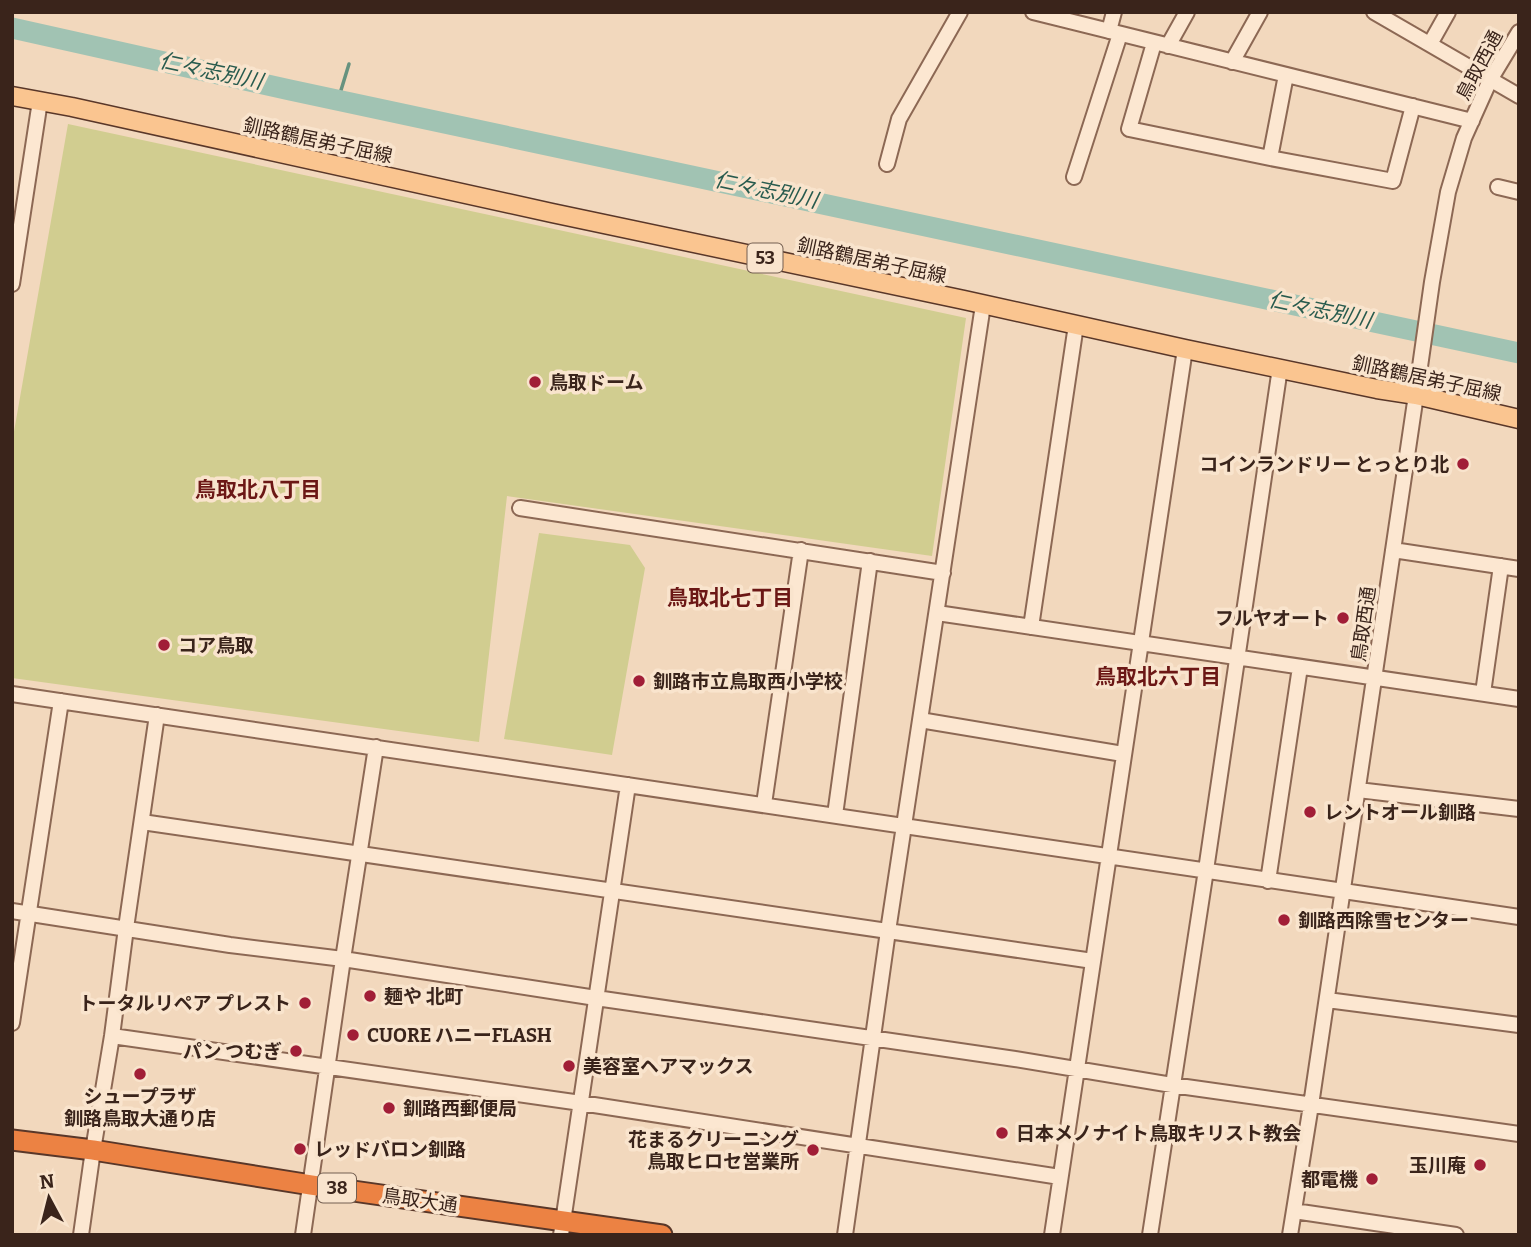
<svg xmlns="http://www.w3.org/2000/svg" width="1531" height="1247" font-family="Bitter,'Noto Sans JP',serif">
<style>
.green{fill:#d1cd90}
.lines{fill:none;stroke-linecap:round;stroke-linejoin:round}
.stream{stroke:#67927f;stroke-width:3.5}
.river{stroke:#a1c3b3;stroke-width:21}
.minor-casing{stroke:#8c6854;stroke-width:18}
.major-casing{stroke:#593729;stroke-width:21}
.highway-casing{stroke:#593729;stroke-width:23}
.minor{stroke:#fce7d1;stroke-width:14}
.major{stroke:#fac590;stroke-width:18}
.highway{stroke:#ec8243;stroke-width:19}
.poi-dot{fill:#a11e37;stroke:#f9e4cd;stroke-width:2.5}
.labels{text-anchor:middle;stroke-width:7;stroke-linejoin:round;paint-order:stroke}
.shield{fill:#f9e4cd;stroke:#735e50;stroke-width:2}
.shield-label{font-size:18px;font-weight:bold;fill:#3a241b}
.street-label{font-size:19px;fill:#3a241b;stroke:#f9e4cd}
.poi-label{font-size:19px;font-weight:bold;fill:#3a241b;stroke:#f9e4cd;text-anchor:start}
.water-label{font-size:21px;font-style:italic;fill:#285b4e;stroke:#f9e4cd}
.neighbourhood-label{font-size:21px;font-weight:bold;fill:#6b1715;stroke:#f9e4cd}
</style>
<rect width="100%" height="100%" fill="#f2d8bd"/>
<path class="green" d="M 68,124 L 966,318 L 932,556 L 507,496 L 479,742 L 12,678 L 12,443 Z
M 539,533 L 630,545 L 645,568 L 612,755 L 504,739 Z"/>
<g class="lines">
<path class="stream" d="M 338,100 L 349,64"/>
<path class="river" d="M 12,28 L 290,90 L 1519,353"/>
<g class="minor-casing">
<path id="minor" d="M 1033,12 L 1472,121
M 1374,12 L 1519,96
M 1109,31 L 1114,12
M 1154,43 L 1129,129 L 1270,158 L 1393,181 L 1413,106
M 1430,44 L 1448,12
M 1168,46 L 1187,12
M 1232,62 L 1260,12
M 1270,158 L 1286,75
M 887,164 L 899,119 L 960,12
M 1074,177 L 1120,34
M 1498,187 L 1519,192
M 12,284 L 40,101
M 520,508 L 943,573
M 1393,550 L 1519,569
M 937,613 L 1519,699
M 1031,627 L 1076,325
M 1483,693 L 1501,566
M 12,694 L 1519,917
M 920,720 L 1123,754
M 1358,790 L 1519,809
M 764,804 L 801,550
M 835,815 L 870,561
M 142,822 L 1093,961
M 1268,881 L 1300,667
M 12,911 L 230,945 L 343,959 L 596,998 L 1015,1059 L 1172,1085 L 1519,1134
M 1327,1000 L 1519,1025
M 12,1023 L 61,701
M 112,1036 L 581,1103 L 1060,1177
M 1294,1211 L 1456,1235
M 81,1235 L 93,1150 L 112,1036 L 126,928 L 157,715
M 303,1235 L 343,959 L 376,747
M 561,1235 L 628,785
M 845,1235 L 888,931 L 983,305
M 1052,1235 L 1185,349
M 1150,1235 L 1206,870 L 1280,368
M 1290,1235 L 1311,1105 L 1416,395 L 1432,282 L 1448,192 L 1464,138 L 1490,80 L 1519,32"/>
</g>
<g class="major-casing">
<path id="major" d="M 12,96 L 72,107 L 552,213 L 964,300 L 1185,349 L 1377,389 L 1416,395 L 1519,419"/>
</g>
<g class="highway-casing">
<path id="highway" d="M 12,1140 L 93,1150 L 311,1185 L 662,1235"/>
</g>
<use href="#minor" class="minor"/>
<use href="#major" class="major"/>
<use href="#highway" class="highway"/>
</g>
<g class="poi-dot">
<circle cx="535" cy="382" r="7"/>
<circle cx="1463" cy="464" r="7"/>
<circle cx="1343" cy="618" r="7"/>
<circle cx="164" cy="645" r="7"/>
<circle cx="639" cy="681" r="7"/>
<circle cx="1310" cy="812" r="7"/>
<circle cx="1284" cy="920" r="7"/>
<circle cx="370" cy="996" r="7"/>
<circle cx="305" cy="1003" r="7"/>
<circle cx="353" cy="1035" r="7"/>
<circle cx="296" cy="1051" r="7"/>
<circle cx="569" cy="1066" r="7"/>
<circle cx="140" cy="1074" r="7"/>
<circle cx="389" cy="1108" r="7"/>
<circle cx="1002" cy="1133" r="7"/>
<circle cx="300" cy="1149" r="7"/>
<circle cx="813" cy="1150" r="7"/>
<circle cx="1480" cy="1165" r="7"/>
<circle cx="1372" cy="1179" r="7"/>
</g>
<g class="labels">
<g class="shield">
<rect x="747.5" y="243.5" width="35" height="29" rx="5"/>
<rect x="318" y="1173.5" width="38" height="29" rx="5"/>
</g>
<g class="shield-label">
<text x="765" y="264">53</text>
<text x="337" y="1194">38</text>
</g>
<g class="street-label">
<text transform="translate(1479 65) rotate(-62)" y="7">鳥取西通</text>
<text transform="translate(318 140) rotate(12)" y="7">釧路鶴居弟子屈線</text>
<text transform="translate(872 260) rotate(12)" y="7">釧路鶴居弟子屈線</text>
<text transform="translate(1427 378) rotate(12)" y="7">釧路鶴居弟子屈線</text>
<text transform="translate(1363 624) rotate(-82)" y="7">鳥取西通</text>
<text transform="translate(420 1200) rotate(8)" y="7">鳥取大通</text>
</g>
<g class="poi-label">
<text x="549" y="389">鳥取ドーム</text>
<text x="1449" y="471" text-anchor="end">コインランドリー とっとり北</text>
<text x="1329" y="625" text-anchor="end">フルヤオート</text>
<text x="178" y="652">コア鳥取</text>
<text x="653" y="688">釧路市立鳥取西小学校</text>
<text x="1324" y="819">レントオール釧路</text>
<text x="1298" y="927">釧路西除雪センター</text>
<text x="384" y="1003">麺や 北町</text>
<text x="291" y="1010" text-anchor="end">トータルリペア プレスト</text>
<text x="367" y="1042">CUORE ハニーFLASH</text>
<text x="282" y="1058" text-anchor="end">パン つむぎ</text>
<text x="583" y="1073">美容室ヘアマックス</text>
<text x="140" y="1103" text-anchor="middle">シュープラザ<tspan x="140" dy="22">釧路鳥取大通り店</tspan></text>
<text x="403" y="1115">釧路西郵便局</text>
<text x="1016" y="1140">日本メノナイト鳥取キリスト教会</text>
<text x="799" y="1146" text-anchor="end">花まるクリーニング<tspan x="799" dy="22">鳥取ヒロセ営業所</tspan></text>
<text x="314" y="1156">レッドバロン釧路</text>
<text x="1466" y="1172" text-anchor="end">玉川庵</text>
<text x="1358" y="1186" text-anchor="end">都電機</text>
</g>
<g class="water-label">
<text transform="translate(211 71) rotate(12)" y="7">仁々志別川</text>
<text transform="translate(766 190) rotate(12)" y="7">仁々志別川</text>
<text transform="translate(1320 310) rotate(12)" y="7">仁々志別川</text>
</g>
<g class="neighbourhood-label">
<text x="258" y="497">鳥取北八丁目</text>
<text x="730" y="605">鳥取北七丁目</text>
<text x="1158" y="684">鳥取北六丁目</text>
</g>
</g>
<rect width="1531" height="1247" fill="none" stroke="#3a241b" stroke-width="28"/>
<g transform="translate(49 1198) rotate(353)" stroke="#f9e4cd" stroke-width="5" paint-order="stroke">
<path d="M0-5L12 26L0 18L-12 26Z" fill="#3a241b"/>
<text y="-10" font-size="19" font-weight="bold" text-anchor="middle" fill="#3a241b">N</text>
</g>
</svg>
